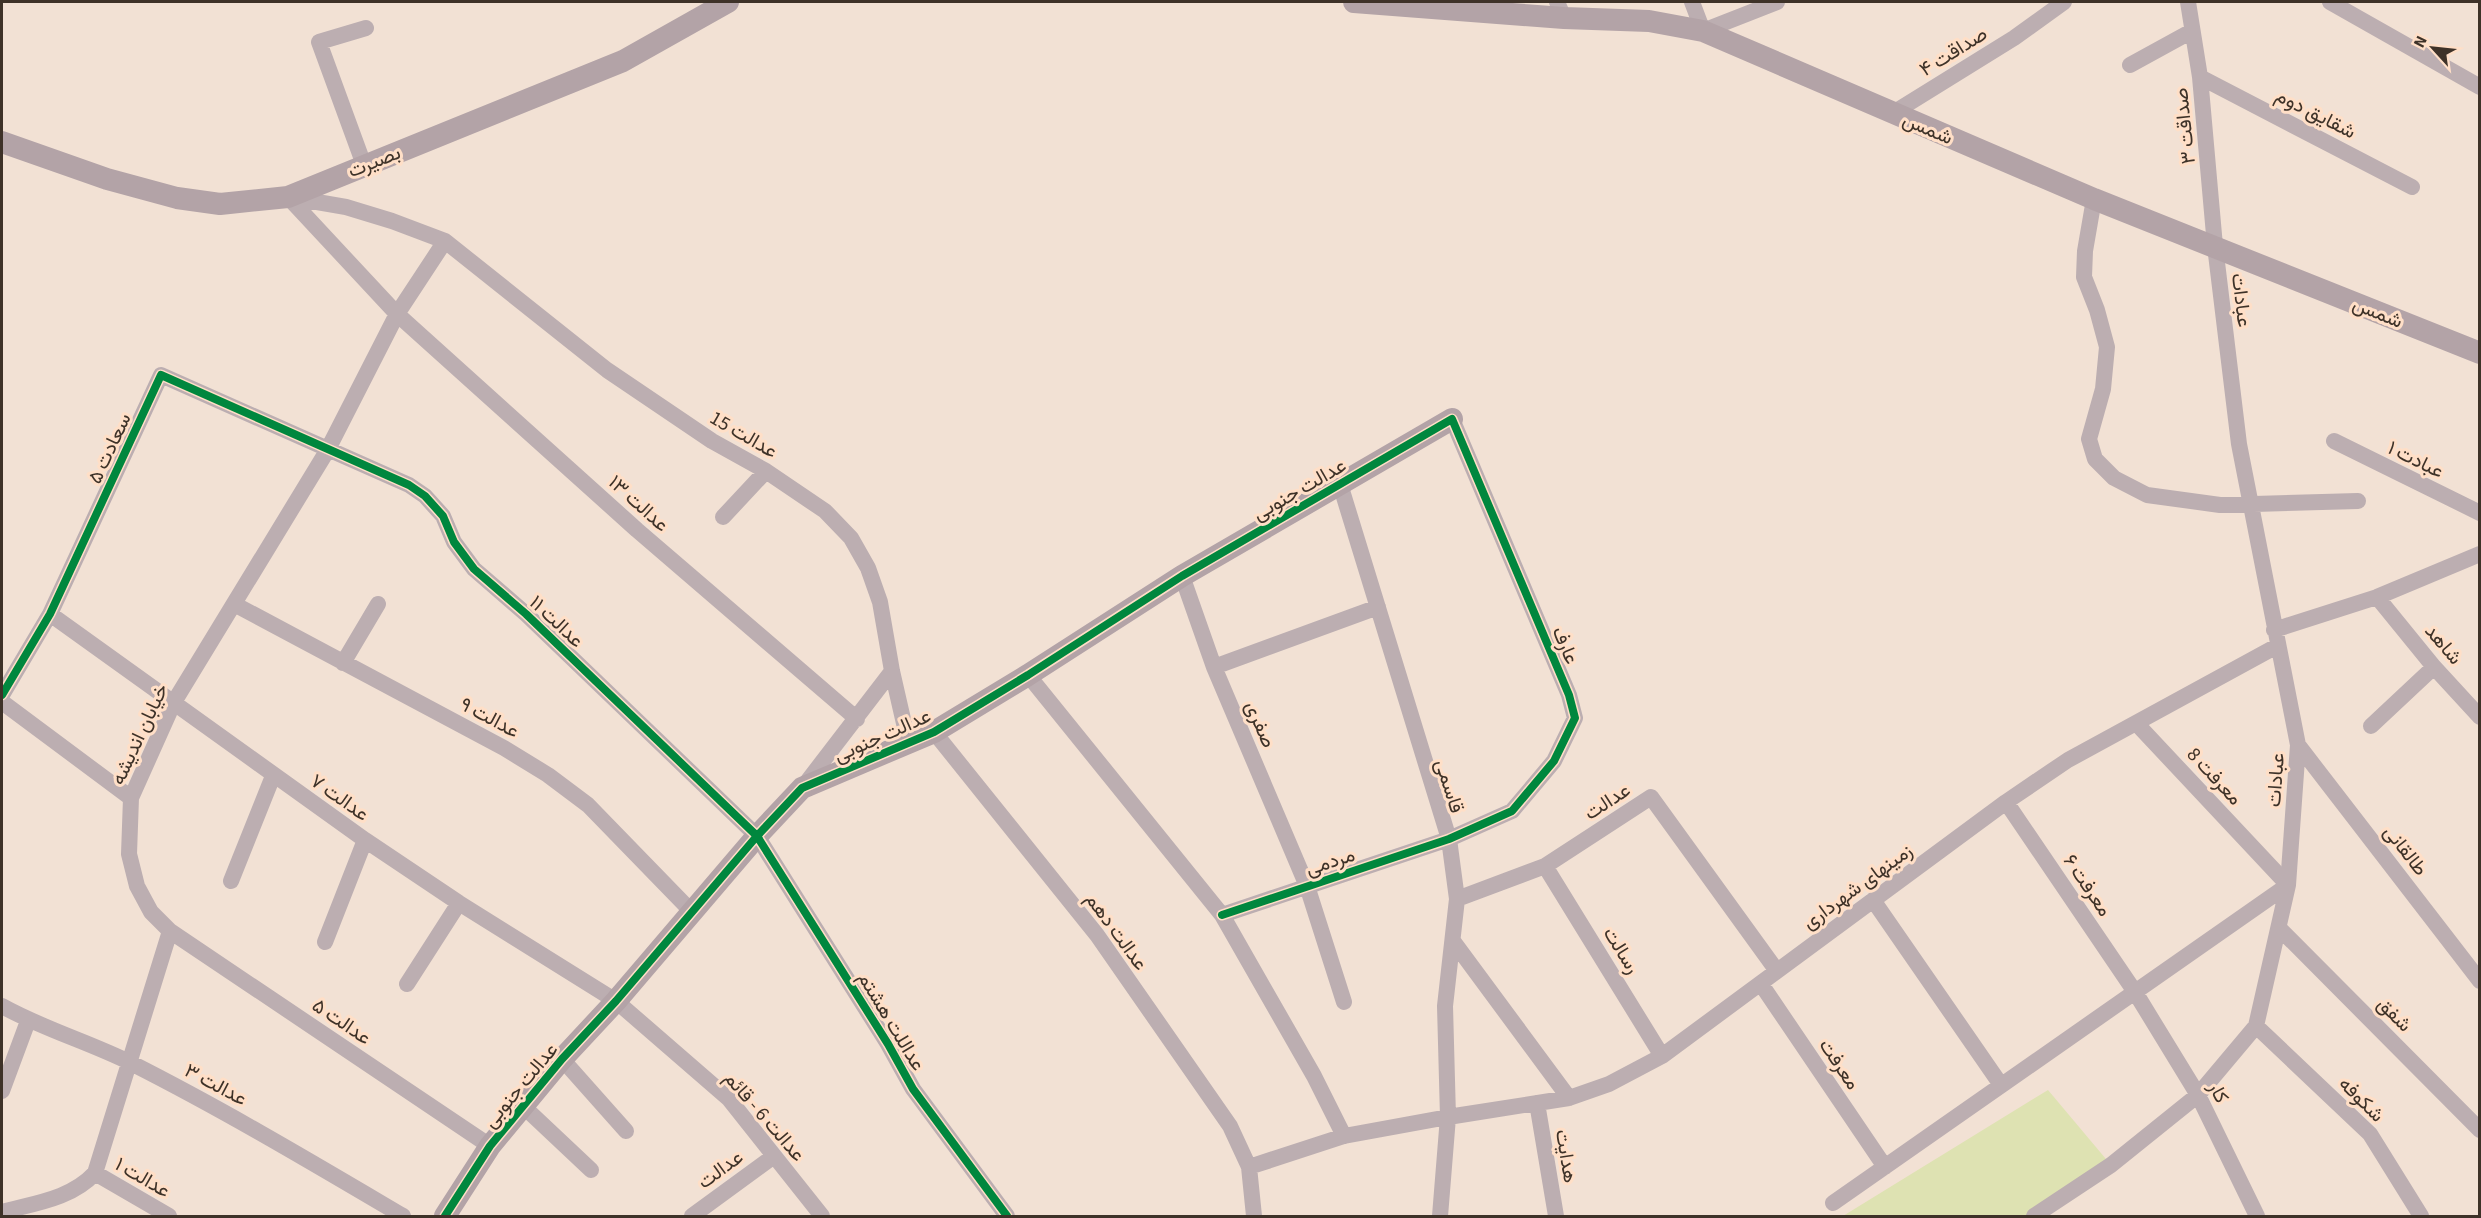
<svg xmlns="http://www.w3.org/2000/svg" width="2481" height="1218" font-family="'Source Sans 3',Vazirmatn,sans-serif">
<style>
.green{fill:#dee2b2}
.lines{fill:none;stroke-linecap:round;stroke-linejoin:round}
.street{stroke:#bcaeb1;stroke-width:16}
.secondary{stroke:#b3a3a7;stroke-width:22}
.cycleway-casing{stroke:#ffdfc7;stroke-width:11}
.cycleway{stroke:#00873e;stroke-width:8}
.labels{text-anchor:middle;stroke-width:6;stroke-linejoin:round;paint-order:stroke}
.street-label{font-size:20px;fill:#3e3228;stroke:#ffdfc7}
</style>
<rect width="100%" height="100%" fill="#f2e1d4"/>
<path class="green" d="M 2048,1090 L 2111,1165 L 2034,1216 L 1843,1216 Z"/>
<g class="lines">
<path class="street" d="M 1557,2 L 1564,18
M 1692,2 L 1703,31 L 1777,2
M 2330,2 L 2480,87
M 2130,65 L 2192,31
M 2200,77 L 2412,187
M 1893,113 L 2014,38 L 2064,2
M 364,165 L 319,42 L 366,28
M 288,197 L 346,207 L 392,221 L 445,241 L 607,370 L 712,441 L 766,471 L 825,511 L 851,538 L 868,568 L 880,602 L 892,671 L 908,741
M 288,197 L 397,314 L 637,530 L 857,719
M 2094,199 L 2085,251 L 2084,277 L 2097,310 L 2107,347 L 2103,389 L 2089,439 L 2095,459 L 2114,478 L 2147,495 L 2220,505 L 2358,501
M 445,241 L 397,314 L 327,451 L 174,702 L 131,798 L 129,854 L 137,886 L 151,912 L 170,931 L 490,1146
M 2334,441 L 2480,513
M 1340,484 L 1449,839 L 1457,899 L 1445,1006 L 1448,1117 L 1440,1216
M 723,517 L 766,471
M 1182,576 L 1214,667 L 1307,886 L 1344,1002
M 2377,597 L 2434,667 L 2480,717
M 234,604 L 504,748 L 548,775 L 588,805 L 692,912
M 50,614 L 365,840 L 459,903 L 616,1001 L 729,1099 L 822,1216
M 2274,630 L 2377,597 L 2480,554
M 343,663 L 378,604
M 1214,667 L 1378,607
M 1028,675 L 1222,915 L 1314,1076 L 1344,1136
M 2,695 L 50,614 L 161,375 L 409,485 L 425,496 L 443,516 L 454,542 L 474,569 L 526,614 L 757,836 L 888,1044 L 913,1089 L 1007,1216
M 2,702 L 131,798
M 2371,726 L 2434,667
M 934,732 L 1097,935 L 1230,1126 L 1249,1167 L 1254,1216
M 2298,745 L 2480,981
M 803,787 L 892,671
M 2006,802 L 2135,992 L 2198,1095 L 2257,1216
M 1545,866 L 1662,1056
M 231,881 L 273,776
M 1457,899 L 1545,866 L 1651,797 L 1777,971
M 1873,900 L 2001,1085
M 1222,915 L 1449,839 L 1512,811 L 1554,761 L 1575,718 L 1569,695 L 1452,419
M 2280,929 L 2480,1130
M 1453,941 L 1569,1098
M 325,942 L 365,840
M 407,984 L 459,903
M 1761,984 L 1885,1167
M 2,1006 C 43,1029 89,1042 131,1063 C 224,1110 313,1163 403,1216
M 2256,1026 L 2370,1134 L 2421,1216
M 562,1059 L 626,1131
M 2,1091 L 28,1021
M 1537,1103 L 1556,1216
M 523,1106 L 591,1170
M 1249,1167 L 1344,1136 L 1448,1117 L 1569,1098 L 1609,1084 L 1662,1056 L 2006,802 L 2068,760 L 2277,646
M 95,1173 L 169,1216
M 1833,1203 L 2288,885 L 2136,723
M 2,1212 C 35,1203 71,1199 95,1173 L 170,931
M 692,1216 L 774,1156
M 2034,1216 L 2111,1165 L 2198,1095 L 2256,1026 L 2288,885 L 2298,745 L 2239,444 L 2215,246 L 2200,77 L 2188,2"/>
<path class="secondary" d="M 1354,2 L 1564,18 L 1649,21 L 1703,31 L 2094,199 L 2480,353
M 2,142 L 107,179 L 177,198 L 220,204 L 288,197 L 623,61 L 728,2
M 445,1216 L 490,1146 L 562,1059 L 616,1001 L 757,836 L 802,788 L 934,732 L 1028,675 L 1182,576 L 1452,419"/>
<g class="cycleway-casing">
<path id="cycleway" d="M 2,695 L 50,614 L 161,375 L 409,485 L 425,496 L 443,516 L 454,542 L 474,569 L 526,614 L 757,836 L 888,1044 L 913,1089 L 1007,1216
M 445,1216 L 490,1146 L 562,1059 L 616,1001 L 757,836 L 802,788 L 934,732 L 1028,675 L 1182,576 L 1452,419 L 1569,695 L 1575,718 L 1554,761 L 1512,811 L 1449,839 L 1222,915"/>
</g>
<use href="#cycleway" class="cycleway"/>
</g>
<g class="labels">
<g class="street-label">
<text transform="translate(1953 51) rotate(-32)" y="7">صداقت ۴</text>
<text transform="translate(2316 113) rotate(27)" y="7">شقایق دوم</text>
<text transform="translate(2184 126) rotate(-96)" y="7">صداقت ۳</text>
<text transform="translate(1928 128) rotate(23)" y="7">شمس</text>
<text transform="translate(374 161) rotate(-22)" y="7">بصیرت</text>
<text transform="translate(2242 300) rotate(83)" y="7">عبادات</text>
<text transform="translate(2378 312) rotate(22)" y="7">شمس</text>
<text transform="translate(744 434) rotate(30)" y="7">عدالت 15</text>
<text transform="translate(109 448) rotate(-65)" y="7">سعادت ۵</text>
<text transform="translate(2416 459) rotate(26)" y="7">عبادت ۱</text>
<text transform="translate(1299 489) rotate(-30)" y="7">عدالت جنوبی</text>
<text transform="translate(639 503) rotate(42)" y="7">عدالت ۱۳</text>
<text transform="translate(557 621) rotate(43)" y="7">عدالت ۱۱</text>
<text transform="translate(2444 644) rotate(50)" y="7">شاهد</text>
<text transform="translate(1566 645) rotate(67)" y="7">عارف</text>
<text transform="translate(490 717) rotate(28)" y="7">عدالت ۹</text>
<text transform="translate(1261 724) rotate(67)" y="7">صفری</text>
<text transform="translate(139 734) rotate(-65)" y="7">خیابان اندیشه</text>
<text transform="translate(882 735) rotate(-24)" y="7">عدالت جنوبی</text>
<text transform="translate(2215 776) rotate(47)" y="7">معرفت 8</text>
<text transform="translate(2275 780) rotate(-86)" y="7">عبادات</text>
<text transform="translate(1450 786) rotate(73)" y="7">قاسمی</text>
<text transform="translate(340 797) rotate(35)" y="7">عدالت ۷</text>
<text transform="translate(1607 801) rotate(-33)" y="7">عدالت</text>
<text transform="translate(2406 850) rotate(52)" y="7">طالقانی</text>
<text transform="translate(1330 861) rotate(-18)" y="7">مردمی</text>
<text transform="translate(2088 885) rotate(56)" y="7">معرفت ۶</text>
<text transform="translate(1857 886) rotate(-36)" y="7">زمینهای شهرداری</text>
<text transform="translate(1117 931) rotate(54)" y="7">عدالت دهم</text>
<text transform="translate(1622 950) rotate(58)" y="7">رسالت</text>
<text transform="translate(2395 1014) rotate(45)" y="7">شفق</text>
<text transform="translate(342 1021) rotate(34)" y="7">عدالت ۵</text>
<text transform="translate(892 1021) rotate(59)" y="7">عداللت هشتم</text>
<text transform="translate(1840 1064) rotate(56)" y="7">معرفت</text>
<text transform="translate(216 1084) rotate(28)" y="7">عدالت ۳</text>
<text transform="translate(520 1085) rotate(-50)" y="7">عدالت جنوبی</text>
<text transform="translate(2219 1092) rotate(62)" y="7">کار</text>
<text transform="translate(2362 1099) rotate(45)" y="7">شکوفه</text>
<text transform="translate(765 1116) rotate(49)" y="7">عدالت 6 - قائم</text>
<text transform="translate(1567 1156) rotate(81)" y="7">هدایت</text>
<text transform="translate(720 1169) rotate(-36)" y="7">عدالت</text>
<text transform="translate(143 1177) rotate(30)" y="7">عدالت ۱</text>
</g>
</g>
<rect width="2481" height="1218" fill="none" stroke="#3e3228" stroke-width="6"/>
<g transform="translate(2433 48) rotate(297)" stroke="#ffdfc7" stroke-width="4.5" paint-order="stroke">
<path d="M0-4.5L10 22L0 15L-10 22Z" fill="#3e3228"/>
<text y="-9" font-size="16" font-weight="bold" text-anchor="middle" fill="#3e3228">N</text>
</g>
</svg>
